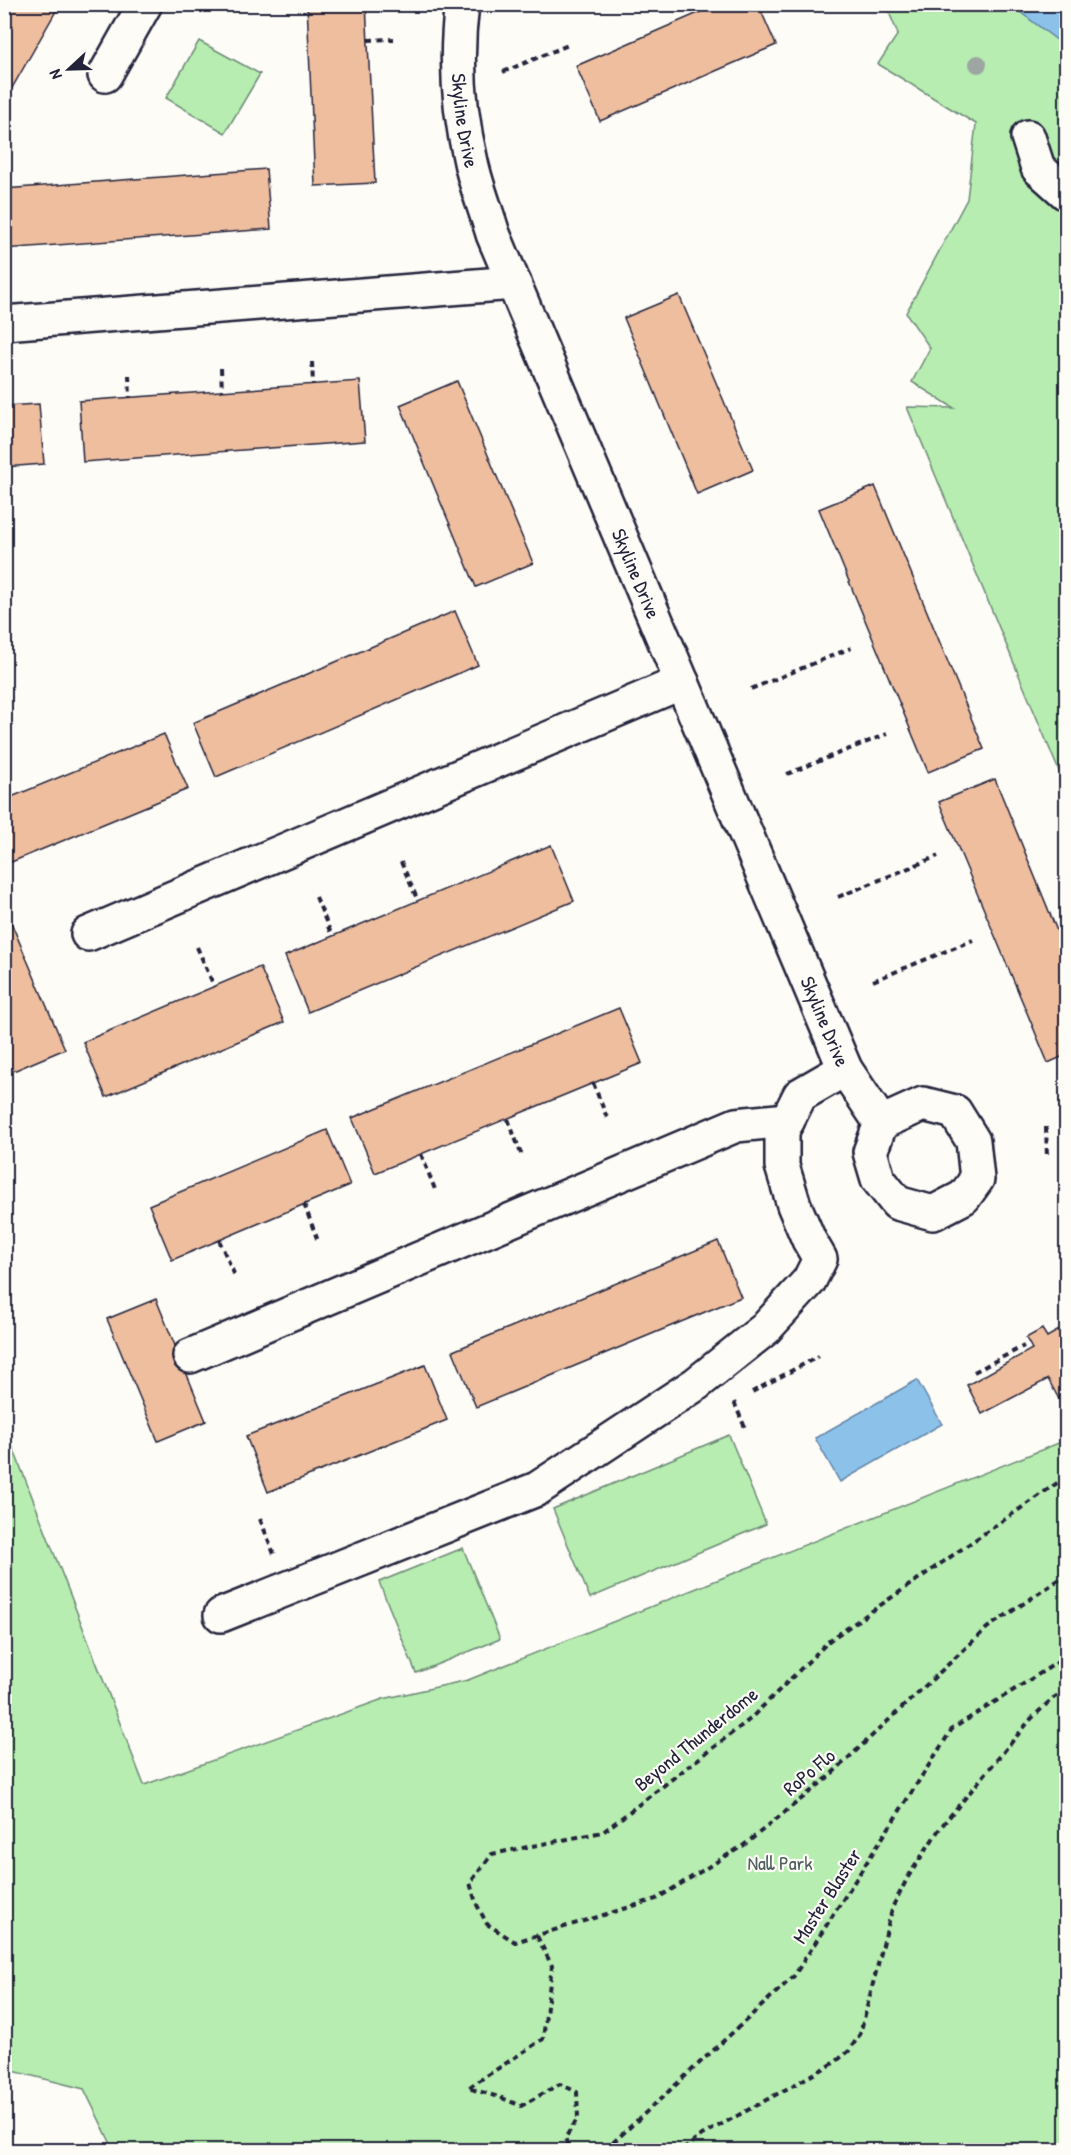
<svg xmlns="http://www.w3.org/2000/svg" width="1071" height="2155" font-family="'Patrick Hand',sans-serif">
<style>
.green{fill:#b7edb0;stroke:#6c8876;stroke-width:1.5}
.water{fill:#8cc2ea;stroke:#6282a4;stroke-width:1.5}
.building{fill:#eebe9f;stroke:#22223b;stroke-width:1.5}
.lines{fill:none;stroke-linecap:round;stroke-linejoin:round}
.minor-casing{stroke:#22223b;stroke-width:38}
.path{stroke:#22223b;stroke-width:4;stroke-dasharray:6 4.5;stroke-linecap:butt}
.minor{stroke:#fdfcf7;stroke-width:33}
.tree{fill:#9da6a3}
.labels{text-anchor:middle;stroke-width:4.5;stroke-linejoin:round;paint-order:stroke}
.street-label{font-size:20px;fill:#22223b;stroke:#fdfcf7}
.park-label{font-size:20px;fill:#4f5f5e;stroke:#fdfcf7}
</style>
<rect width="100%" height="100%" fill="#fdfcf7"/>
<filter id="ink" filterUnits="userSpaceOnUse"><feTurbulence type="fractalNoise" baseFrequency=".0167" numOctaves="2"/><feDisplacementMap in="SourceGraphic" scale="12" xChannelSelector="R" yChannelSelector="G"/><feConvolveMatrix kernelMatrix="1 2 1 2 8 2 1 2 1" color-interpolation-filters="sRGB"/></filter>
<g filter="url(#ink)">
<path class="green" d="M 886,5 L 1066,5 L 1066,542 L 1063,545 L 1066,554 L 1066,788 L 907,407 L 954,408 L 912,382 L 930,348 L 906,313 L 967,199 L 976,124 L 878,64 L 898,34 Z
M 199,41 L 260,74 L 225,133 L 166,98 Z
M 5,1427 L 144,1785 L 383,1699 L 468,1680 L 1066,1440 L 1066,2150 L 114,2150 L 84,2089 L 5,2069 Z
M 729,1435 L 766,1524 L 590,1598 L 553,1509 Z
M 463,1548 L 500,1639 L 416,1673 L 379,1582 Z"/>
<path class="water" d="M 1011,5 L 1066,5 L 1066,47 Z
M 917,1380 L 942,1424 L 840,1482 L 815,1438 Z"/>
<path class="building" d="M 4,4 L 60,4 L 4,102 Z
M 307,4 L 366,4 L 375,183 L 315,186 Z
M 719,4 L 758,4 L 776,45 L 600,121 L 576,66 Z
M 266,169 L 271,229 L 4,249 L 4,189 Z
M 679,295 L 753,470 L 697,494 L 624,318 Z
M 360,381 L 365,441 L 83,462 L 79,401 Z
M 457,381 L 533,563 L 476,587 L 400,405 Z
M 39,404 L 44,464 L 4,467 L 4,406 Z
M 875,486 L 984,749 L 928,772 L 819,509 Z
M 455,611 L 478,665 L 216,777 L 193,723 Z
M 164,734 L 188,789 L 9,863 L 4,852 L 4,800 Z
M 995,779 L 1066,953 L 1066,1055 L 1048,1063 L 939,802 Z
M 551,845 L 574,901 L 308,1012 L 285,956 Z
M 4,906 L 65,1049 L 11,1072 L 4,1058 Z
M 260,967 L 284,1022 L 106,1097 L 83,1042 Z
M 619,1008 L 642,1063 L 375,1173 L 352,1118 Z
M 327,1130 L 350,1185 L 172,1260 L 149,1205 Z
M 718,1241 L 741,1297 L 476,1407 L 453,1351 Z
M 156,1299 L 206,1421 L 158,1441 L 107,1319 Z
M 1066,1326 L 1066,1412 L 1048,1379 L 982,1414 L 967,1385 L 1032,1349 L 1026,1338 L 1042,1329 L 1047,1337 Z
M 425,1365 L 447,1420 L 268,1492 L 246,1436 Z"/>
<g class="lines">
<g class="minor-casing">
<g id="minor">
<path id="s1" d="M 462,4 C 455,56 459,112 471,162 C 476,186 486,210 493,234 L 845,1069 L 881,1123"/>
<path d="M 105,75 L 145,4"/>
<path d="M 1028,137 L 1038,168 L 1066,193"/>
<path d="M 4,323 L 514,283"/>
<path d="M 88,934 L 682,682"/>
<path d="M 923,1104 L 955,1112 L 973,1141 L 977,1179 L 964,1197 L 933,1213 L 897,1203 L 878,1179 L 870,1152 L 881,1123 Z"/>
<path d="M 190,1356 L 736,1125 L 788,1120"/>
<path d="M 221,1615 L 537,1489 L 696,1384 L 765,1329 L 809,1281 L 820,1259 L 809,1240 L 794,1205 L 782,1166 L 782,1131 L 800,1095 L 845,1069"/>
</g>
</g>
<path class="path" d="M 368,40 L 394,39
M 503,72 L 568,45
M 312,362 L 313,384
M 221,368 L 222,391
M 129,375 L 130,397
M 751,689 L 851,648
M 787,774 L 887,734
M 401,862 L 418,901
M 316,897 L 332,936
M 838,897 L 938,856
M 197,947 L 214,986
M 873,981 L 973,940
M 593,1083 L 608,1120
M 508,1119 L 522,1156
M 1046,1127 L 1047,1157
M 421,1154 L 436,1192
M 304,1204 L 318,1241
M 219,1240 L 235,1276
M 974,1372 L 1024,1346
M 752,1392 L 819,1356
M 734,1402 L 746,1430
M 1066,1477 L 830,1640 L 749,1720 L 603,1832 L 492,1854 L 470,1883 L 476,1903 L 487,1924 L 515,1942 L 656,1899 L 744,1845 L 826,1779 L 987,1628 L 1066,1575
M 260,1519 L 274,1554
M 537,1936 L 552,1966 L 543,2039 L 468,2088 L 502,2098 L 521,2106 L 560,2084 L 577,2092 L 578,2118 L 565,2138 L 570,2150
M 605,2150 L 794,1976 L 952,1729 L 1066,1657
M 683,2150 L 702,2135 L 834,2063 L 849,2051 L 860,2034 L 893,1906 L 908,1877 L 940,1828 L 1031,1719 L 1052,1699 L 1066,1690"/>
<use href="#minor" class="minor"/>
</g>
<circle class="tree" cx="978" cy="64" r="9"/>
</g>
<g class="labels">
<g class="street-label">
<text dy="7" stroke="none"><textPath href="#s1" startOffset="117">Skyline Drive</textPath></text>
<text dy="7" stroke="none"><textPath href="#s1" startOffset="603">Skyline Drive</textPath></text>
<text dy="7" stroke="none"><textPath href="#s1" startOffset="1089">Skyline Drive</textPath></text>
<text transform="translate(696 1739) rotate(-39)" y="7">Beyond Thunderdome</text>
<text transform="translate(809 1772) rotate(-40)" y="7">RoPo Flo</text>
<text transform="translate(827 1896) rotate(-57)" y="7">Master Blaster</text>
</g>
<g class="park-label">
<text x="780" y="1870">Nall Park</text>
</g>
</g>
<rect width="1071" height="2155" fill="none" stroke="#fdfcf7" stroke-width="24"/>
<rect x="12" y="12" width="1047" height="2131" fill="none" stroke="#22223b" stroke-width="2" filter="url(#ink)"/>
<g transform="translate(69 69) rotate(248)" stroke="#fdfcf7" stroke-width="4.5" paint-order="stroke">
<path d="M0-4.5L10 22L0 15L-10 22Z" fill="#22223b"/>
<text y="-9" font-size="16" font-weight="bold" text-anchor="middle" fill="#22223b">N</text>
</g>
</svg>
